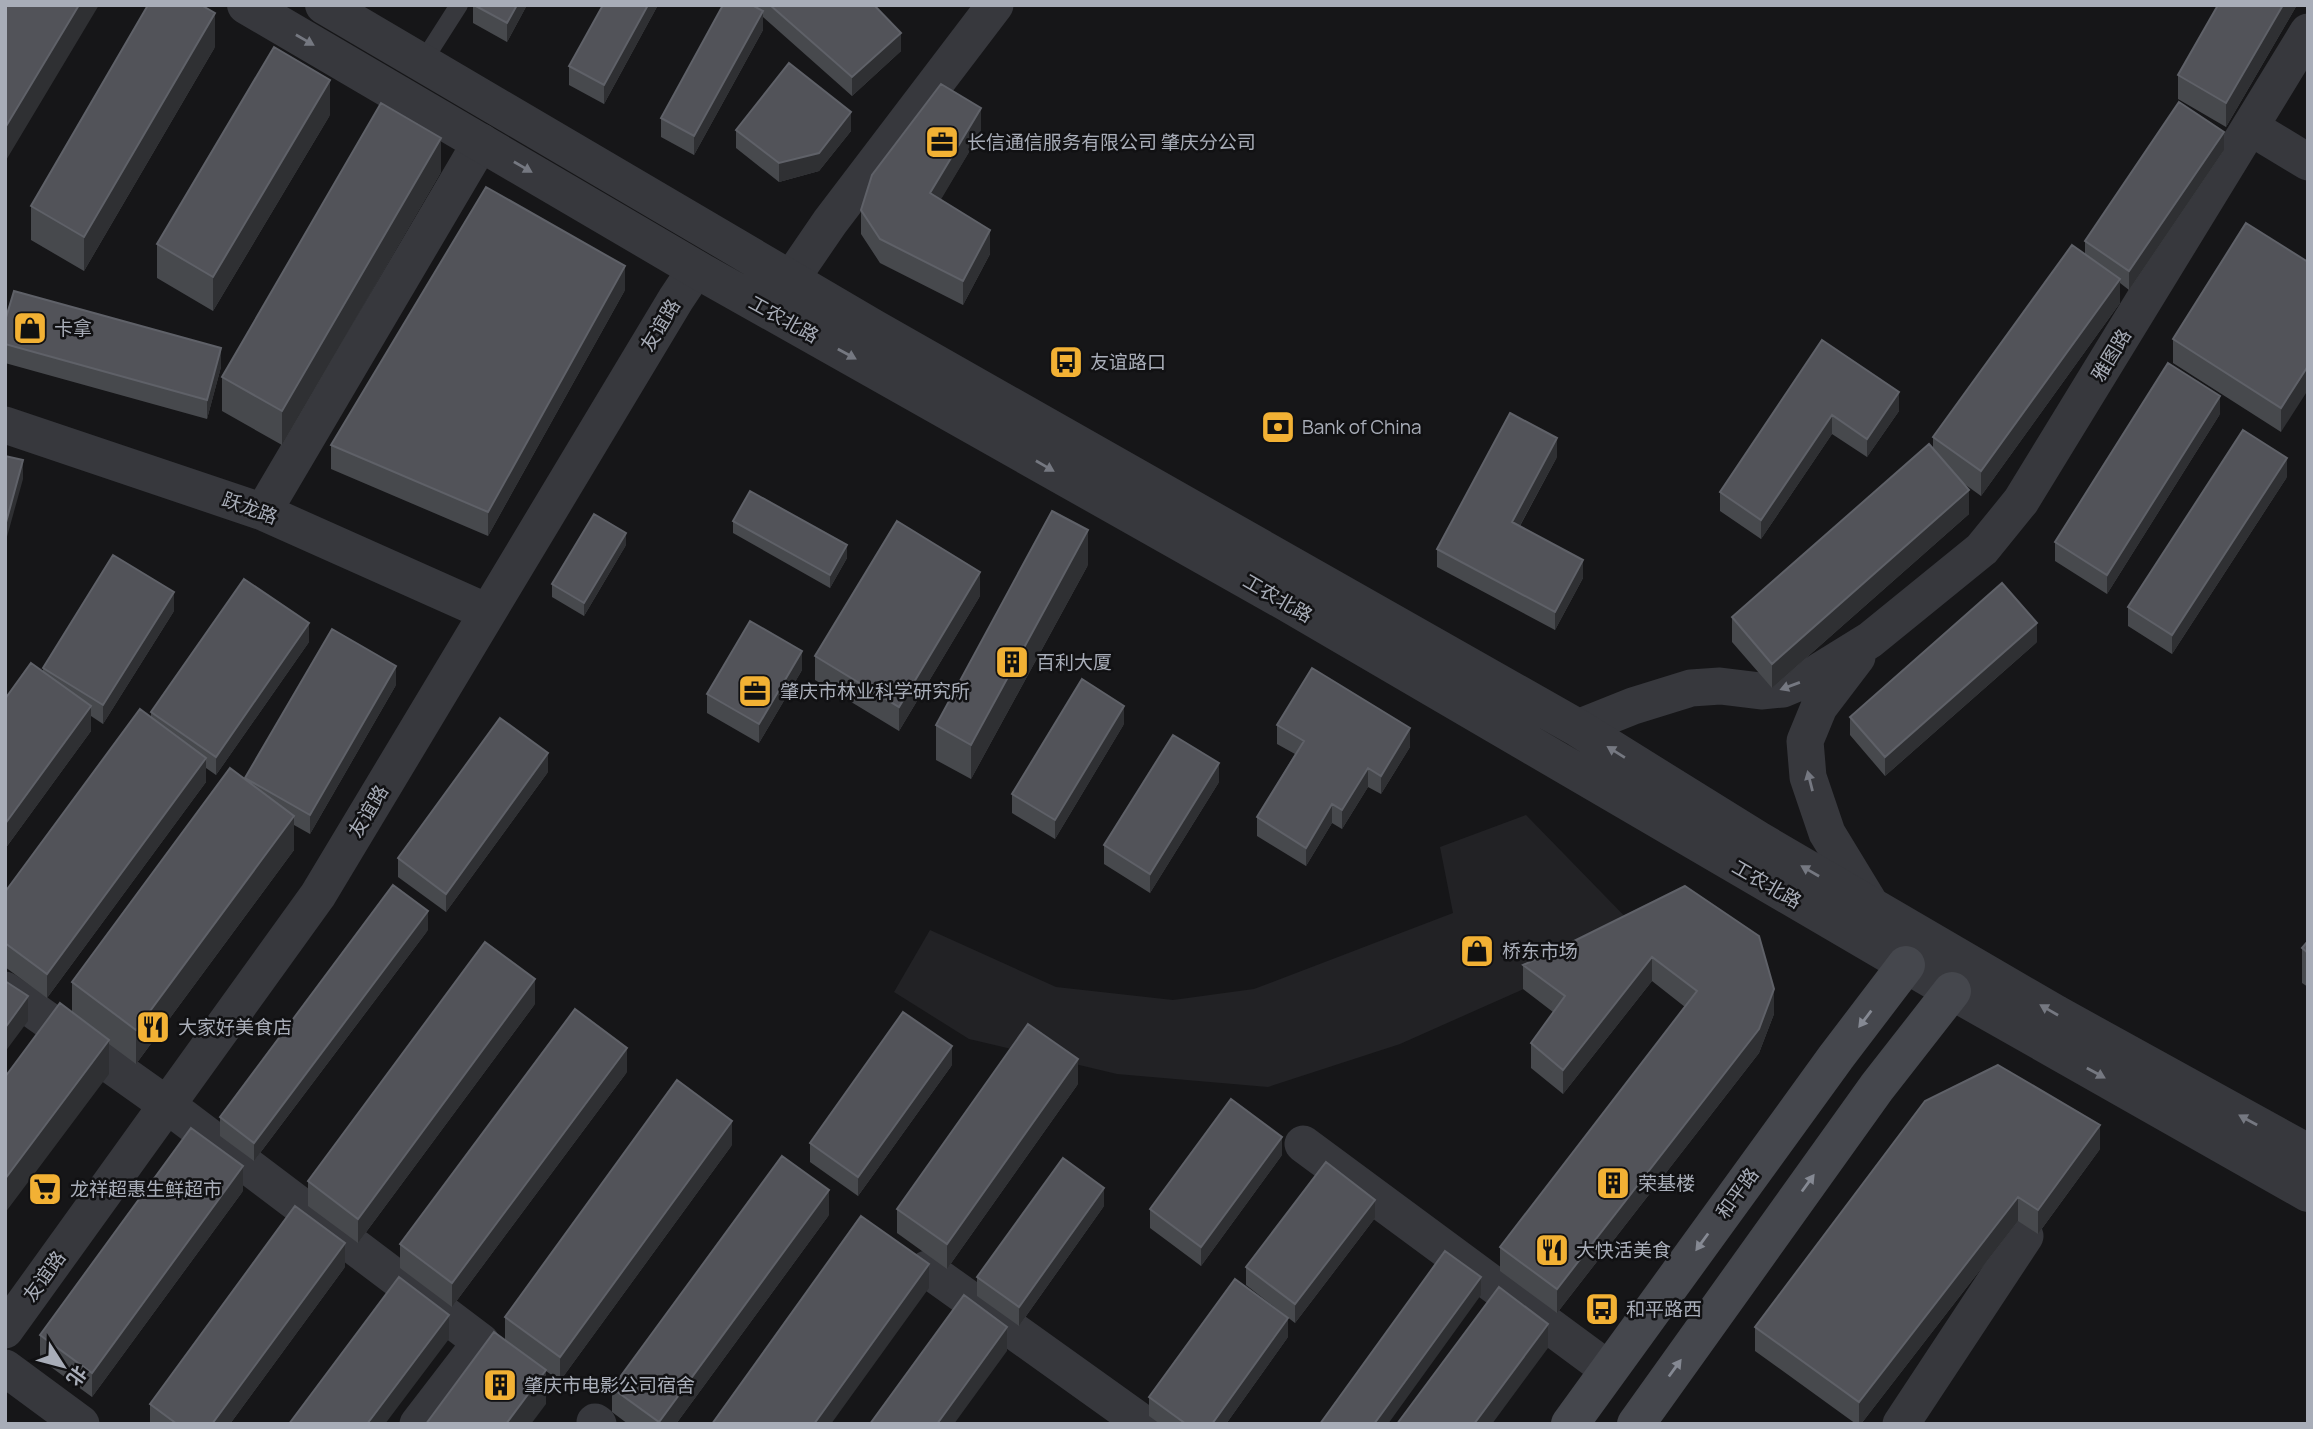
<svg xmlns="http://www.w3.org/2000/svg" width="2313" height="1429" font-family="Manrope,'Noto Sans SC',sans-serif">
<style>
.built{fill:#222225}
.lines{fill:none;stroke-linecap:round;stroke-linejoin:round}
.service{stroke:#37383d;stroke-width:18}
.minor{stroke:#37383d;stroke-width:37}
.tertiary{stroke:#37383d;stroke-width:38}
.secondary{stroke:#45474d;stroke-width:38}
.wall{fill:#47494d}
.shaded-wall{fill:#2f3033}
.building{fill:#525359;stroke:#5f6168;stroke-width:2}
.oneway{fill:#757881}
.oneway2{fill:#858993}
.labels{text-anchor:middle;stroke-width:5;stroke-linejoin:round;paint-order:stroke}
.poi-label{font-size:19px;fill:#a8adb8;stroke:#111113;text-anchor:start}
.street-label{font-size:19px;fill:#a8adb8;stroke:#111113}
</style>
<rect width="100%" height="100%" fill="#161618"/>
<path class="built" d="M 1526,815 L 1639,931 L 1564,971 L 1400,1044 L 1268,1087 L 1117,1074 L 969,1039 L 894,992 L 930,930 L 1056,987 L 1173,1000 L 1254,989 L 1453,913 L 1440,847 Z"/>
<g class="lines">
<path class="service" d="M 422,63 L 459,5"/>
<path class="minor" d="M 2250,127 L 2308,162
M 791,279 L 830,222 L 995,5
M 5,425 L 263,512 L 487,612
M 263,512 L 481,142
M 1857,657 L 1819,707 L 1805,741 L 1808,777 L 1827,833 L 1872,907
M 1578,728 L 1633,706 L 1691,688 L 1720,686 L 1761,691 L 1783,689 L 1807,679 L 1870,640 L 1982,549 L 2021,501 L 2308,32
M 5,990 L 167,1105 L 481,1342 L 418,1424
M 1303,1144 L 1609,1370
M 927,1269 L 1144,1424
M 5,1330 L 318,895 L 676,299 L 696,269
M 5,1368 L 81,1424
M 595,1422 L 598,1424
M 1901,1424 L 2025,1236"/>
<path class="tertiary" d="M 246,5 L 696,269 L 1286,602 L 1952,991 L 2308,1193
M 324,5 L 873,328 L 1578,728 L 1758,840 L 2056,1014 L 2308,1153"/>
<path class="secondary" d="M 1570,1424 L 1836,1057 L 1906,965
M 1636,1424 L 1877,1087 L 1952,991"/>
</g>
<path class="wall" d="M 473,5 L 527,5 L 507,42 L 473,23 Z
M 658,5 L 604,104 L 569,85 L 569,66 Z
M 723,5 L 874,5 L 901,51 L 852,96 L 763,17 L 763,30 L 694,155 L 661,137 L 661,118 Z
M 2218,5 L 2297,5 L 2226,127 L 2178,99 L 2178,75 Z
M 215,47 L 84,271 L 31,240 L 31,206 Z
M 330,115 L 213,311 L 157,278 L 157,244 Z
M 736,130 L 851,131 L 819,171 L 779,182 L 736,148 Z
M 981,132 L 940,200 L 990,254 L 963,305 L 880,263 L 861,234 L 861,210 Z
M 2224,150 L 2129,290 L 2120,283 L 2120,303 L 1981,496 L 1963,483 L 1969,514 L 1772,688 L 1732,642 L 1732,617 L 1933,449 L 1933,437 L 2085,254 L 2085,241 Z
M 441,172 L 282,445 L 222,411 L 222,377 Z
M 2308,262 L 2281,432 L 2173,363 L 2173,339 Z
M 625,290 L 488,536 L 331,469 L 331,445 Z
M 5,321 L 221,367 L 207,419 L 5,363 Z
M 1822,340 L 1899,411 L 1867,457 L 1832,434 L 1761,539 L 1720,511 L 1720,492 Z
M 2220,414 L 2107,594 L 2055,561 L 2055,542 Z
M 1557,457 L 1520,526 L 1583,578 L 1555,630 L 1437,567 L 1437,549 Z
M 2287,477 L 2172,654 L 2128,626 L 2128,607 Z
M 733,521 L 847,558 L 830,588 L 733,533 Z
M 626,545 L 584,616 L 552,597 L 552,584 Z
M 1088,565 L 971,779 L 936,760 L 936,725 Z
M 980,596 L 899,731 L 815,680 L 815,656 Z
M 174,611 L 103,724 L 91,716 L 91,731 L 5,849 L 5,699 L 43,671 L 43,668 Z
M 309,642 L 216,775 L 206,768 L 206,782 L 47,998 L 5,967 L 5,892 L 151,718 L 151,712 Z
M 2037,642 L 1885,776 L 1850,735 L 1850,717 Z
M 802,670 L 759,743 L 707,713 L 707,694 Z
M 396,685 L 310,834 L 294,825 L 294,850 L 136,1064 L 109,1044 L 109,1074 L 72,1012 L 72,982 L 245,780 L 245,778 Z
M 1124,724 L 1055,839 L 1012,813 L 1012,794 Z
M 1277,725 L 1410,747 L 1381,794 L 1368,787 L 1342,829 L 1332,823 L 1306,866 L 1257,836 L 1257,817 L 1295,754 L 1277,744 Z
M 548,772 L 446,912 L 398,877 L 398,858 Z
M 1219,782 L 1150,893 L 1104,864 L 1104,845 Z
M 1685,886 L 1774,1014 L 1759,1053 L 1557,1313 L 1500,1271 L 1500,1247 L 1685,1007 L 1652,981 L 1563,1094 L 1531,1068 L 1531,1043 L 1553,1012 L 1523,989 L 1523,965 L 1564,946 Z
M 428,930 L 254,1161 L 220,1136 L 220,1117 Z
M 2308,941 L 2308,987 L 2302,983 L 2302,948 Z
M 535,1004 L 358,1243 L 308,1206 L 308,1181 Z
M 952,1065 L 858,1196 L 810,1162 L 810,1143 Z
M 627,1072 L 452,1307 L 400,1268 L 400,1244 Z
M 1078,1084 L 947,1269 L 897,1233 L 897,1209 Z
M 732,1145 L 560,1381 L 546,1371 L 546,1404 L 505,1340 L 505,1317 Z
M 2100,1149 L 2038,1234 L 2018,1221 L 1861,1424 L 1856,1424 L 1755,1351 L 1755,1327 Z
M 1282,1155 L 1201,1266 L 1150,1228 L 1150,1209 Z
M 243,1191 L 92,1397 L 40,1359 L 40,1335 Z
M 1104,1206 L 1019,1326 L 977,1296 L 977,1277 Z
M 829,1215 L 676,1424 L 628,1424 L 612,1412 L 612,1388 Z
M 1375,1218 L 1295,1323 L 1246,1285 L 1246,1267 Z
M 345,1267 L 230,1424 L 150,1424 L 150,1404 Z
M 1288,1337 L 1226,1424 L 1160,1424 L 1149,1416 L 1149,1397 Z"/>
<path class="shaded-wall" d="M 79,5 L 99,5 L 5,162 L 5,128 Z
M 517,5 L 527,5 L 507,42 L 507,23 Z
M 648,5 L 658,5 L 604,104 L 604,85 Z
M 2283,5 L 2297,5 L 2226,127 L 2226,103 Z
M 763,11 L 763,30 L 694,155 L 694,136 Z
M 215,13 L 215,47 L 84,271 L 84,237 Z
M 901,33 L 901,51 L 852,96 L 852,77 Z
M 330,80 L 330,115 L 213,311 L 213,277 Z
M 981,108 L 981,132 L 930,218 L 930,193 Z
M 851,112 L 851,131 L 819,171 L 779,182 L 779,163 Z
M 2224,132 L 2224,150 L 2129,290 L 2129,271 Z
M 441,138 L 441,172 L 282,445 L 282,411 Z
M 990,230 L 990,254 L 963,305 L 963,281 Z
M 625,266 L 625,290 L 488,536 L 488,512 Z
M 2120,279 L 2120,303 L 1981,496 L 1981,471 Z
M 221,348 L 221,367 L 207,419 L 207,400 Z
M 2308,366 L 2308,390 L 2281,432 L 2281,408 Z
M 1899,392 L 1899,411 L 1867,457 L 1867,439 Z
M 2220,396 L 2220,414 L 2107,594 L 2107,575 Z
M 1832,415 L 1832,434 L 1761,539 L 1761,520 Z
M 1557,438 L 1557,457 L 1512,540 L 1512,522 Z
M 2287,458 L 2287,477 L 2172,654 L 2172,635 Z
M 23,460 L 23,479 L 5,544 L 5,526 Z
M 1969,490 L 1969,514 L 1772,688 L 1772,664 Z
M 1088,530 L 1088,565 L 971,779 L 971,745 Z
M 626,533 L 626,545 L 584,616 L 584,603 Z
M 847,545 L 847,558 L 830,588 L 830,575 Z
M 1583,560 L 1583,578 L 1555,630 L 1555,612 Z
M 980,572 L 980,596 L 899,731 L 899,707 Z
M 174,592 L 174,611 L 103,724 L 103,705 Z
M 309,623 L 309,642 L 216,775 L 216,757 Z
M 2037,623 L 2037,642 L 1885,776 L 1885,757 Z
M 802,651 L 802,670 L 759,743 L 759,724 Z
M 396,666 L 396,685 L 310,834 L 310,815 Z
M 91,706 L 91,731 L 5,849 L 5,824 Z
M 1124,706 L 1124,724 L 1055,839 L 1055,820 Z
M 1410,728 L 1410,747 L 1381,794 L 1381,776 Z
M 548,753 L 548,772 L 446,912 L 446,894 Z
M 206,758 L 206,782 L 47,998 L 47,974 Z
M 1219,763 L 1219,782 L 1150,893 L 1150,874 Z
M 1368,768 L 1368,787 L 1342,829 L 1342,810 Z
M 1332,804 L 1332,823 L 1306,866 L 1306,848 Z
M 294,816 L 294,850 L 136,1064 L 136,1030 Z
M 428,911 L 428,930 L 254,1161 L 254,1143 Z
M 1652,957 L 1652,981 L 1563,1094 L 1563,1070 Z
M 535,979 L 535,1004 L 358,1243 L 358,1219 Z
M 1774,989 L 1774,1014 L 1759,1053 L 1557,1313 L 1557,1289 Z
M 28,996 L 28,1021 L 5,1052 L 5,1028 Z
M 109,1040 L 109,1074 L 5,1213 L 5,1179 Z
M 952,1046 L 952,1065 L 858,1196 L 858,1177 Z
M 627,1048 L 627,1072 L 452,1307 L 452,1283 Z
M 1078,1059 L 1078,1084 L 947,1269 L 947,1244 Z
M 732,1121 L 732,1145 L 560,1381 L 560,1357 Z
M 2100,1125 L 2100,1149 L 2038,1234 L 2038,1210 Z
M 1282,1137 L 1282,1155 L 1201,1266 L 1201,1247 Z
M 243,1166 L 243,1191 L 92,1397 L 92,1373 Z
M 1104,1188 L 1104,1206 L 1019,1326 L 1019,1307 Z
M 829,1190 L 829,1215 L 676,1424 L 659,1424 L 659,1422 Z
M 2018,1197 L 2018,1221 L 1861,1424 L 1859,1424 L 1859,1402 Z
M 1375,1200 L 1375,1218 L 1295,1323 L 1295,1304 Z
M 345,1243 L 345,1267 L 230,1424 L 212,1424 Z
M 929,1264 L 929,1288 L 831,1424 L 814,1424 Z
M 1481,1277 L 1481,1295 L 1388,1424 L 1374,1424 Z
M 449,1315 L 449,1339 L 385,1424 L 367,1424 Z
M 1288,1318 L 1288,1337 L 1226,1424 L 1212,1424 Z
M 1548,1324 L 1548,1348 L 1492,1424 L 1474,1424 Z
M 1007,1327 L 1007,1351 L 954,1424 L 937,1424 Z
M 546,1370 L 546,1404 L 531,1424 L 506,1424 Z"/>
<path class="building" d="M 5,5 L 79,5 L 5,128 Z
M 148,5 L 201,5 L 215,13 L 84,237 L 31,206 Z
M 474,5 L 517,5 L 507,23 Z
M 603,5 L 648,5 L 604,85 L 569,66 Z
M 723,5 L 752,5 L 763,11 L 694,136 L 661,118 Z
M 770,5 L 874,5 L 901,33 L 852,77 Z
M 2218,5 L 2283,5 L 2226,103 L 2178,75 Z
M 274,47 L 330,80 L 213,277 L 157,244 Z
M 789,63 L 851,112 L 819,153 L 779,163 L 736,130 Z
M 941,84 L 981,108 L 930,193 L 990,230 L 963,281 L 880,239 L 861,210 L 872,175 Z
M 2179,102 L 2224,132 L 2129,271 L 2085,241 Z
M 381,103 L 441,138 L 282,411 L 222,377 Z
M 486,187 L 625,266 L 488,512 L 331,445 Z
M 2246,223 L 2308,262 L 2308,366 L 2281,408 L 2173,339 Z
M 2072,245 L 2120,279 L 1981,471 L 1933,437 Z
M 14,291 L 221,348 L 207,400 L 5,344 L 5,321 Z
M 1822,340 L 1899,392 L 1867,439 L 1832,415 L 1761,520 L 1720,492 Z
M 2168,363 L 2220,396 L 2107,575 L 2055,542 Z
M 1510,413 L 1557,438 L 1512,522 L 1583,560 L 1555,612 L 1437,549 Z
M 2243,430 L 2287,458 L 2172,635 L 2128,607 Z
M 1929,444 L 1969,490 L 1772,664 L 1732,617 Z
M 5,456 L 23,460 L 5,526 Z
M 750,491 L 847,545 L 830,575 L 733,521 Z
M 1052,511 L 1088,530 L 971,745 L 936,725 Z
M 594,514 L 626,533 L 584,603 L 552,584 Z
M 897,521 L 980,572 L 899,707 L 815,656 Z
M 113,555 L 174,592 L 103,705 L 43,668 Z
M 244,579 L 309,623 L 216,757 L 151,712 Z
M 2002,583 L 2037,623 L 1885,757 L 1850,717 Z
M 750,621 L 802,651 L 759,724 L 707,694 Z
M 332,629 L 396,666 L 310,815 L 245,778 Z
M 31,663 L 91,706 L 5,824 L 5,699 Z
M 1312,668 L 1410,728 L 1381,776 L 1368,768 L 1342,810 L 1332,804 L 1306,848 L 1257,817 L 1304,741 L 1277,725 Z
M 1082,679 L 1124,706 L 1055,820 L 1012,794 Z
M 140,709 L 206,758 L 47,974 L 5,943 L 5,892 Z
M 500,718 L 548,753 L 446,894 L 398,858 Z
M 1173,735 L 1219,763 L 1150,874 L 1104,845 Z
M 230,768 L 294,816 L 136,1030 L 72,982 Z
M 393,885 L 428,911 L 254,1143 L 220,1117 Z
M 1685,886 L 1759,936 L 1774,989 L 1759,1029 L 1557,1289 L 1500,1247 L 1697,991 L 1652,957 L 1563,1070 L 1531,1043 L 1565,996 L 1523,965 L 1564,946 Z
M 2308,941 L 2308,953 L 2302,948 Z
M 485,942 L 535,979 L 358,1219 L 308,1181 Z
M 5,981 L 28,996 L 5,1028 Z
M 60,1003 L 109,1040 L 5,1179 L 5,1077 Z
M 575,1009 L 627,1048 L 452,1283 L 400,1244 Z
M 903,1012 L 952,1046 L 858,1177 L 810,1143 Z
M 1028,1024 L 1078,1059 L 947,1244 L 897,1209 Z
M 1998,1065 L 2100,1125 L 2038,1210 L 2018,1197 L 1859,1402 L 1755,1327 L 1925,1101 Z
M 677,1080 L 732,1121 L 560,1357 L 505,1317 Z
M 1231,1099 L 1282,1137 L 1201,1247 L 1150,1209 Z
M 191,1128 L 243,1166 L 92,1373 L 40,1335 Z
M 782,1156 L 829,1190 L 659,1422 L 612,1388 Z
M 1063,1158 L 1104,1188 L 1019,1307 L 977,1277 Z
M 1326,1162 L 1375,1200 L 1295,1304 L 1246,1267 Z
M 295,1206 L 345,1243 L 212,1424 L 177,1424 L 150,1404 Z
M 861,1216 L 929,1264 L 814,1424 L 712,1424 Z
M 1445,1251 L 1481,1277 L 1374,1424 L 1320,1424 Z
M 399,1277 L 449,1315 L 367,1424 L 289,1424 Z
M 1235,1279 L 1288,1318 L 1212,1424 L 1186,1424 L 1149,1397 Z
M 1499,1287 L 1548,1324 L 1474,1424 L 1397,1424 Z
M 964,1295 L 1007,1327 L 937,1424 L 870,1424 Z
M 494,1332 L 546,1370 L 506,1424 L 426,1424 Z"/>
<defs><path id="oneway-solid" d="M-6-.8H1V-3.2L6.5 0L1 3.2V.8H-6Z" transform="scale(1.75)"/></defs>
<g class="oneway">
<use href="#oneway-solid" transform="translate(305 40) rotate(30)"/>
<use href="#oneway-solid" transform="translate(523 167) rotate(30)"/>
<use href="#oneway-solid" transform="translate(847 354) rotate(29)"/>
<use href="#oneway-solid" transform="translate(1045 466) rotate(30)"/>
<use href="#oneway-solid" transform="translate(1790 686) rotate(160)"/>
<use href="#oneway-solid" transform="translate(1616 752) rotate(-148)"/>
<use href="#oneway-solid" transform="translate(1810 781) rotate(-104)"/>
<use href="#oneway-solid" transform="translate(1810 871) rotate(-150)"/>
<use href="#oneway-solid" transform="translate(2049 1010) rotate(-150)"/>
<use href="#oneway-solid" transform="translate(2096 1073) rotate(29)"/>
<use href="#oneway-solid" transform="translate(2248 1120) rotate(-151)"/>
</g>
<g class="oneway2">
<use href="#oneway-solid" transform="translate(1865 1019) rotate(127)"/>
<use href="#oneway-solid" transform="translate(1808 1183) rotate(-54)"/>
<use href="#oneway-solid" transform="translate(1702 1242) rotate(126)"/>
<use href="#oneway-solid" transform="translate(1675 1368) rotate(-54)"/>
</g>
<defs>
<g id="office-square" transform="scale(1.75)"><rect x="-9" y="-9" width="18" height="18" rx="4" fill="#f2b134" stroke="#111113"/><path d="M-6-3h4V-5.5h4V-3h4V5H-6ZM-1-4.5V-3h2v-1.5ZM-6 0V1H6V0Z" fill="#111"/></g>
<g id="shop-square" transform="scale(1.75)"><rect x="-9" y="-9" width="18" height="18" rx="4" fill="#f2b134" stroke="#111113"/><path d="M-5-2.5h2.3a2.7 3.5 0 0 1 5.4 0H5L5.5 6h-11ZM-1.5-2.5h3a1.5 2.3 0 0 0-3 0Z" fill="#111"/></g>
<g id="bus-square" transform="scale(1.75)"><rect x="-9" y="-9" width="18" height="18" rx="4" fill="#f2b134" stroke="#111113"/><path d="M-5-6H5V4H4V6H2V4H-2V6H-4V4H-5ZM-3.5-4V0h7V-4ZM-3.5 1.2v1.5H-2V1.2ZM2 1.2v1.5H3.5V1.2Z" fill="#111"/></g>
<g id="bank-square" transform="scale(1.75)"><rect x="-9" y="-9" width="18" height="18" rx="4" fill="#f2b134" stroke="#111113"/><path d="M-6-4H6V4H-6ZM0-2.3a2.3 2.3 0 1 0 0 4.6a2.3 2.3 0 1 0 0-4.6Z" fill="#111"/></g>
<g id="building-square" transform="scale(1.75)"><rect x="-9" y="-9" width="18" height="18" rx="4" fill="#f2b134" stroke="#111113"/><path d="M-4-6H4V6H1V3H-1V6H-4ZM-2.5-4.3h1.7v1.8h-1.7ZM.8-4.3h1.7v1.8H.8ZM-2.5-1h1.7V.8h-1.7ZM.8-1h1.7V.8H.8Z" fill="#111"/></g>
<g id="restaurant-square" transform="scale(1.75)"><rect x="-9" y="-9" width="18" height="18" rx="4" fill="#f2b134" stroke="#111113"/><path d="M-5-6h1v4h1v-4h1v4h1v-4h1v5L-1.5 .5V6h-2V.5L-5-1ZM5-6V6H3V1.5H1.5Q1.5-4 5-6Z" fill="#111"/></g>
<g id="supermarket-square" transform="scale(1.75)"><rect x="-9" y="-9" width="18" height="18" rx="4" fill="#f2b134" stroke="#111113"/><path d="M-6-5.5h2.5l.6 2H6L4.5 2H-2.5L-4.4-4H-6ZM-1.5 3.2a1.3 1.3 0 1 0 .1 0ZM3 3.2a1.3 1.3 0 1 0 .1 0Z" fill="#111"/></g>
</defs>
<g fill-rule="evenodd">
<use href="#office-square" x="942" y="142"/>
<use href="#shop-square" x="30" y="328"/>
<use href="#bus-square" x="1066" y="362"/>
<use href="#bank-square" x="1278" y="427"/>
<use href="#building-square" x="1012" y="662"/>
<use href="#office-square" x="755" y="691"/>
<use href="#shop-square" x="1477" y="951"/>
<use href="#restaurant-square" x="153" y="1027"/>
<use href="#building-square" x="1613" y="1183"/>
<use href="#supermarket-square" x="45" y="1189"/>
<use href="#restaurant-square" x="1552" y="1250"/>
<use href="#bus-square" x="1602" y="1309"/>
<use href="#building-square" x="500" y="1385"/>
</g>
<g class="labels">
<g class="poi-label">
<text x="967" y="149">长信通信服务有限公司 肇庆分公司</text>
<text x="54" y="335">卡拿</text>
<text x="1090" y="369">友谊路口</text>
<text x="1302" y="434">Bank of China</text>
<text x="1036" y="669">百利大厦</text>
<text x="780" y="698">肇庆市林业科学研究所</text>
<text x="1502" y="958">桥东市场</text>
<text x="178" y="1034">大家好美食店</text>
<text x="1638" y="1190">荣基楼</text>
<text x="70" y="1196">龙祥超惠生鲜超市</text>
<text x="1576" y="1257">大快活美食</text>
<text x="1626" y="1316">和平路西</text>
<text x="524" y="1392">肇庆市电影公司宿舍</text>
</g>
<g class="street-label">
<text transform="translate(784 319) rotate(29)" y="7">工农北路</text>
<text transform="translate(660 325) rotate(-59)" y="7">友谊路</text>
<text transform="translate(2111 355) rotate(-59)" y="7">雅图路</text>
<text transform="translate(250 508) rotate(20)" y="7">跃龙路</text>
<text transform="translate(1278 598) rotate(30)" y="7">工农北路</text>
<text transform="translate(368 811) rotate(-59)" y="7">友谊路</text>
<text transform="translate(1767 884) rotate(30)" y="7">工农北路</text>
<text transform="translate(1737 1193) rotate(-54)" y="7">和平路</text>
<text transform="translate(44 1276) rotate(-54)" y="7">友谊路</text>
</g>
</g>
<rect width="2313" height="1429" fill="none" stroke="#a8adb8" stroke-width="14"/>
<g transform="translate(63 1366) rotate(126)" stroke="#111113" stroke-width="5" paint-order="stroke">
<path d="M0-5L12 26L0 18L-12 26Z" fill="#a8adb8"/>
<text y="-10" font-size="19" font-weight="bold" text-anchor="middle" fill="#a8adb8">北</text>
</g>
</svg>
